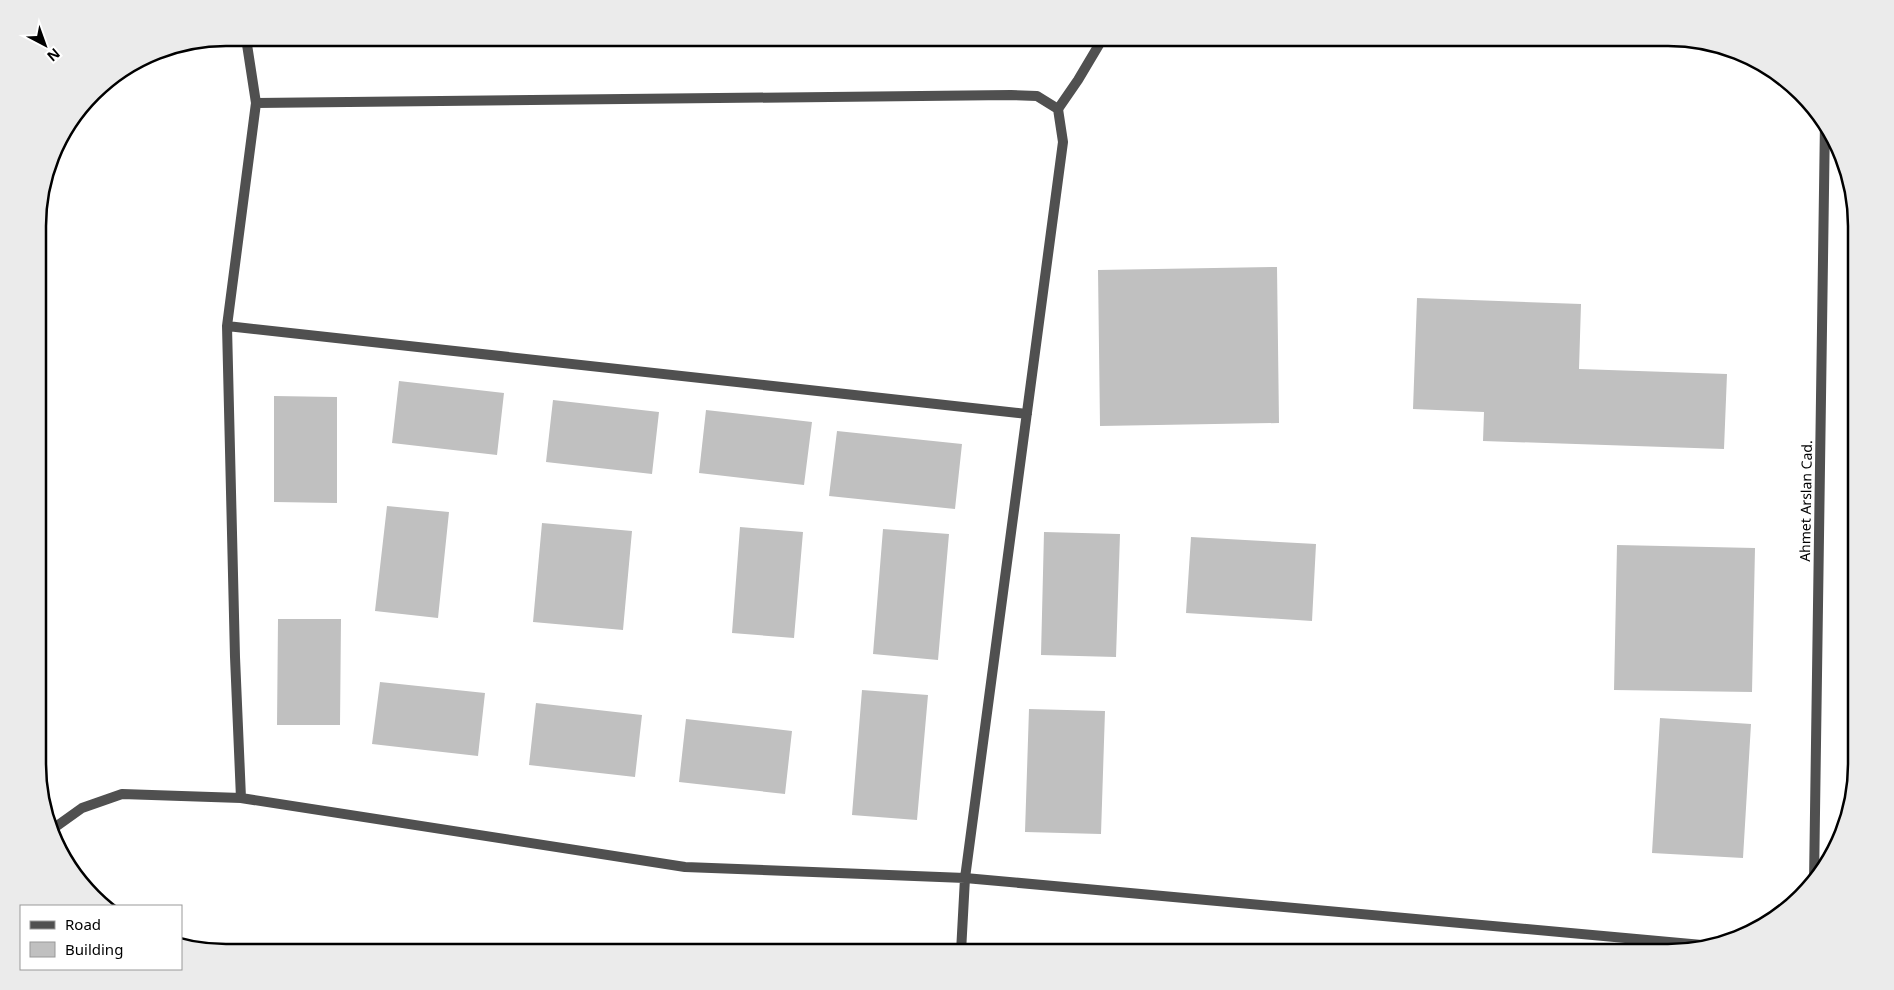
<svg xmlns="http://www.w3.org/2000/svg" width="1894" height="990" font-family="'Noto Sans',sans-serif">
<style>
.building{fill:#c0c0c0}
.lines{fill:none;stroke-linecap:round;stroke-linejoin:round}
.service{stroke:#505050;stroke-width:10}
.minor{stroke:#505050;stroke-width:10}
.tertiary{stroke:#505050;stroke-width:10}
.labels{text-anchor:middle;stroke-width:4;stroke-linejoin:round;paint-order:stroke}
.street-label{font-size:14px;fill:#000;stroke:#fff}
.rim{fill:none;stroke:#000;stroke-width:2.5}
</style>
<rect width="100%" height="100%" fill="#fff"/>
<path class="building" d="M 1277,267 L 1279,423 L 1100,426 L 1098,270 Z
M 1417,298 L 1581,304 L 1579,369 L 1727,374 L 1724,449 L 1483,441 L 1484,412 L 1413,409 Z
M 399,381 L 504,393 L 497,455 L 392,443 Z
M 274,396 L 337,397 L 337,503 L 274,502 Z
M 553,400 L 659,412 L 652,474 L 546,462 Z
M 706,410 L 812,422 L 804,485 L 699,473 Z
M 837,431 L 962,444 L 955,509 L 829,496 Z
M 387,506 L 449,512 L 438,618 L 375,611 Z
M 542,523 L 632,531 L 623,630 L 533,622 Z
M 740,527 L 803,532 L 794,638 L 732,633 Z
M 883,529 L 949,534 L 938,660 L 873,654 Z
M 1044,532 L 1120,534 L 1116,657 L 1041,655 Z
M 1191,537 L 1316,544 L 1312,621 L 1186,613 Z
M 1617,545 L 1755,548 L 1752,692 L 1614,690 Z
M 278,619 L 341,619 L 340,725 L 277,725 Z
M 380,682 L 485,693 L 478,756 L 372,744 Z
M 862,690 L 928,695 L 917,820 L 852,815 Z
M 536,703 L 642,715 L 635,777 L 529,765 Z
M 1029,709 L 1105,711 L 1101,834 L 1025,832 Z
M 1660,718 L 1751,724 L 1743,858 L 1652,853 Z
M 686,719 L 792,731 L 785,794 L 679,782 Z"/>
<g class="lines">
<path class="service" d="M 1058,109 L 1078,80 L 1103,38"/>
<path class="minor" d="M 246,38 L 256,103 L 227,326 L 235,657 L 241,798 L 685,867 L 965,878 L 1713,946
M 256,103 L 1011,95 L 1037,96 L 1058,109 L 1063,142 L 965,878 L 961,952
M 227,326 L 1027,414
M 54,828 L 82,808 L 122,794 L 241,798"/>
<path class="tertiary" d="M 1856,768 L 1856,721
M 1814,882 L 1825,121"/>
</g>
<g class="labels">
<g class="street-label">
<text transform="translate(1806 501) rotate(-89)" y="5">Ahmet Arslan Cad.</text>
</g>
</g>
<path d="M0 0H1894V990H0ZM226 46H1668A180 180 0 0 1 1848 226V764A180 180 0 0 1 1668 944H226A180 180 0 0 1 46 764V226A180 180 0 0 1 226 46Z" fill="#ebebeb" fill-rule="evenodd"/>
<path class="rim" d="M226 46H1668A180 180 0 0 1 1848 226V764A180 180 0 0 1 1668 944H226A180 180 0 0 1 46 764V226A180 180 0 0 1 226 46Z"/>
<rect x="20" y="905" width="162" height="65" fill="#ffffff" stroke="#999999"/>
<rect x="30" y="921" width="25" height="8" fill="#505050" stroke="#999999"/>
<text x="65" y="930" font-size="15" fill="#000000">Road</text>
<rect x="30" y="942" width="25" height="15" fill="#c0c0c0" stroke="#999999"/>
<text x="65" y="955" font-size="15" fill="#000000">Building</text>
<g transform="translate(45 45) rotate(139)" stroke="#ffffff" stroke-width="4" paint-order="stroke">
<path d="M0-4L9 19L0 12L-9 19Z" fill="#000000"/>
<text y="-8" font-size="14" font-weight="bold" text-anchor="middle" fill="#000000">N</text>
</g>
</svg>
